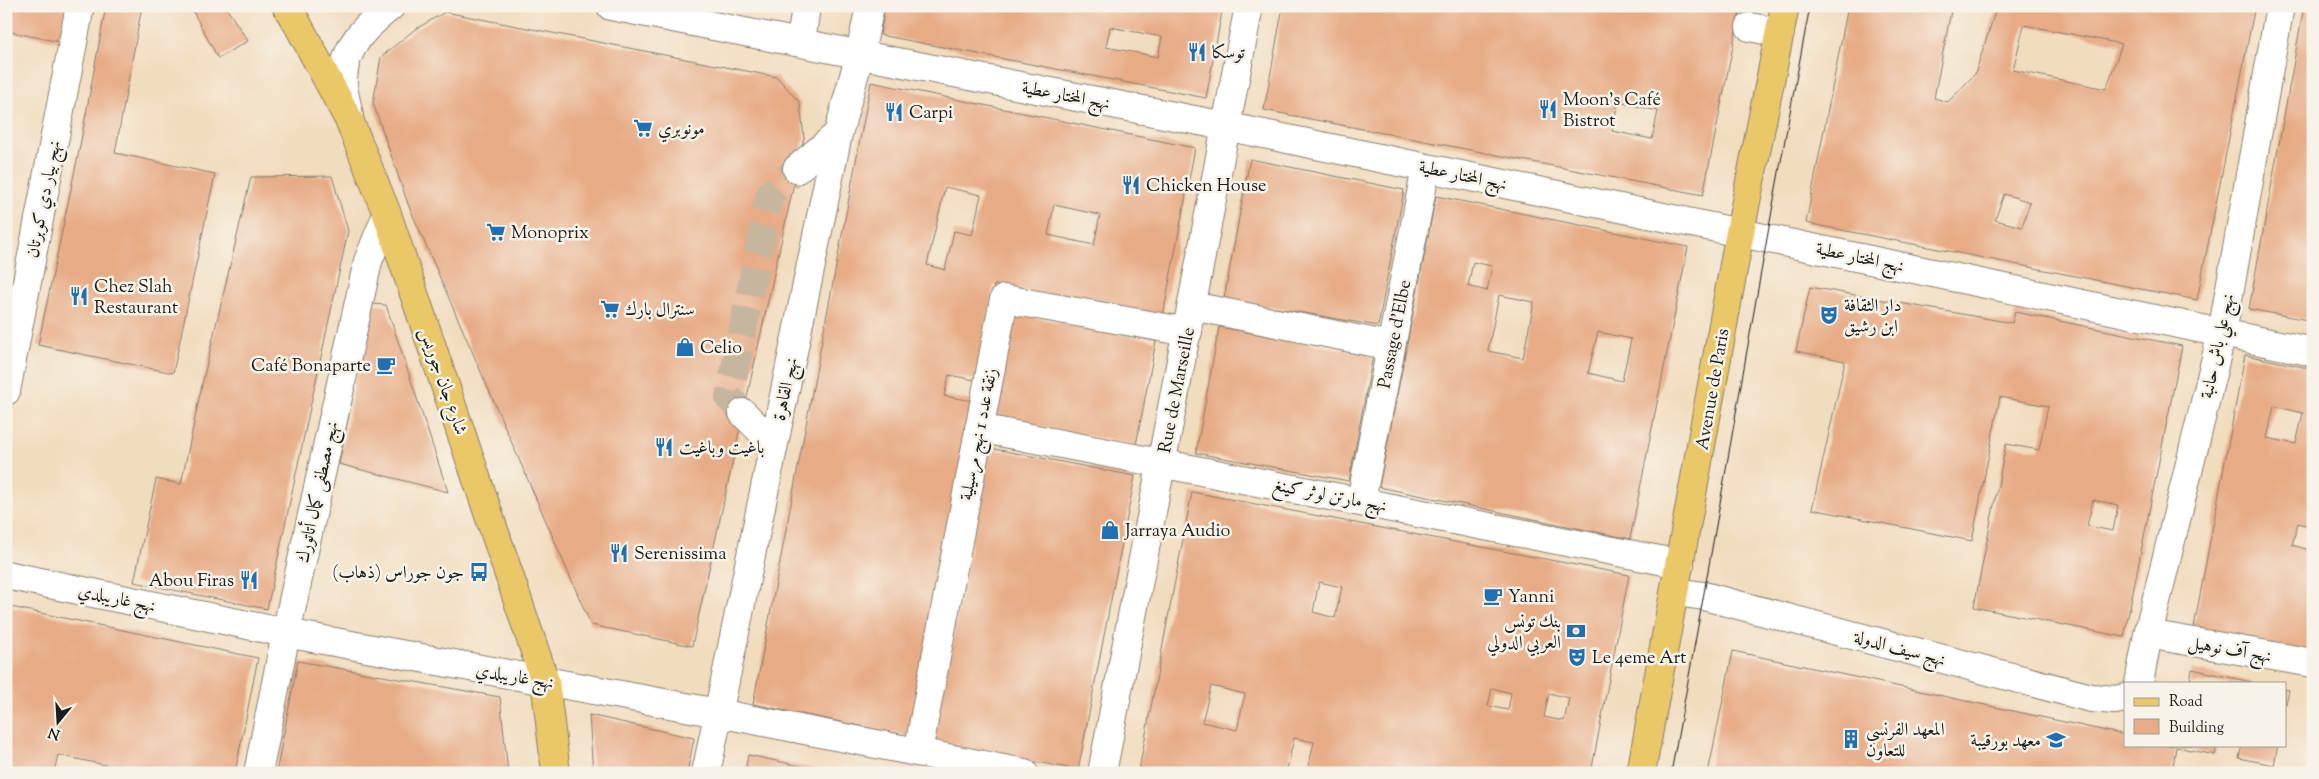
<svg xmlns="http://www.w3.org/2000/svg" width="2319" height="779" font-family="'Sorts Mill Goudy',Amiri,serif">
<style>
.building{fill:#e7ab85;fill-rule:evenodd}
.lines{fill:none;stroke-linecap:round;stroke-linejoin:round}
.minor-tunnel{stroke:#c7b69e;stroke-width:28;stroke-dasharray:28 14;stroke-linecap:butt}
.minor-casing{stroke:#877c6d;stroke-width:30}
.major-casing{stroke:#877c6d;stroke-width:30}
.minor{stroke:#fff;stroke-width:28}
.major{stroke:#eac769;stroke-width:28}
.tram{stroke:#1c1c1c;stroke-width:1}
.labels{text-anchor:middle;stroke-width:5;stroke-linejoin:round;paint-order:stroke}
.poi-label{font-size:18px;fill:#1c1c1c;stroke:#f7f3e8;text-anchor:start}
.street-label{font-size:18px;fill:#1c1c1c;stroke:#f7f3e8}
</style>
<rect width="100%" height="100%" fill="#f7f3e8"/>
<filter id="ink" filterUnits="userSpaceOnUse"><feTurbulence type="fractalNoise" baseFrequency=".02" numOctaves="2"/><feDisplacementMap in="SourceGraphic" scale="10" xChannelSelector="R" yChannelSelector="G"/><feConvolveMatrix kernelMatrix="1 2 1 2 8 2 1 2 1" color-interpolation-filters="sRGB"/></filter>
<filter id="wash" filterUnits="userSpaceOnUse"><feTurbulence type="fractalNoise" baseFrequency=".0096" numOctaves="4" result="noise"/><feDisplacementMap in="SourceGraphic" scale="20" xChannelSelector="R" yChannelSelector="G"/><feGaussianBlur stdDeviation="1.12" result="paint"/><feColorMatrix in="noise" values="0 0 0 0 0 0 0 0 0 0 0 0 0 0 0 0 0 1.4 0 .05"/><feComposite in="paint" operator="in"/></filter>
<g filter="url(#wash)">
<rect width="100%" height="100%" fill="#f2dcbe"/>
<g id="blocks">
<path class="building" d="M 6,6 L 67,6 L 60,42 L 6,31 Z
M 106,6 L 142,6 L 115,153 L 215,174 L 173,373 L 38,345 L 80,146 Z
M 190,6 L 225,6 L 248,41 L 218,58 Z
M 885,6 L 1223,6 L 1206,98 L 880,35 ZM 1110,27 L 1162,37 L 1158,57 L 1106,47 Z
M 1283,6 L 1741,6 L 1703,195 L 1264,110 ZM 1618,102 L 1658,111 L 1652,139 L 1612,131 Z
M 1848,6 L 1952,6 L 1934,98 L 1948,102 L 1975,74 L 1997,6 L 2255,6 L 2197,300 L 1806,223 ZM 2024,25 L 2122,44 L 2106,89 L 2013,70 ZM 2004,194 L 2030,202 L 2022,227 L 1995,220 Z
M 2304,6 L 2313,6 L 2313,321 L 2249,309 Z
M 445,12 L 777,77 L 800,103 L 804,138 L 692,646 L 591,625 L 408,204 L 373,103 L 381,57 L 414,30 Z
M 871,82 L 1195,148 L 1163,315 L 994,285 L 975,380 L 949,375 L 944,396 L 973,401 L 909,736 L 753,704 ZM 945,187 L 981,195 L 972,235 L 954,231 L 945,270 L 927,265 ZM 1054,205 L 1100,215 L 1094,245 L 1048,235 Z
M 1250,159 L 1404,190 L 1378,326 L 1224,299 Z
M 332,176 L 348,231 L 267,609 L 134,582 L 156,479 L 181,484 L 203,380 L 251,177 Z
M 1436,196 L 1688,247 L 1630,539 L 1379,487 ZM 1473,262 L 1492,266 L 1487,291 L 1468,286 ZM 1499,295 L 1534,302 L 1523,358 L 1488,351 ZM 1598,332 L 1631,339 L 1622,381 L 1588,373 Z
M 1810,287 L 2012,323 L 2015,312 L 2182,346 L 2124,637 L 1974,607 L 2006,444 L 2039,450 L 2048,406 L 2000,397 L 1972,541 L 1812,509 L 1845,361 L 1796,351 ZM 2093,500 L 2118,505 L 2113,531 L 2087,526 Z
M 371,304 L 386,305 L 448,492 L 339,464 Z
M 1015,314 L 1156,341 L 1136,445 L 995,418 Z
M 1219,327 L 1373,355 L 1349,481 L 1196,453 Z
M 2245,355 L 2313,369 L 2313,527 L 2298,523 L 2292,545 L 2313,551 L 2313,654 L 2193,632 ZM 2274,406 L 2303,413 L 2296,444 L 2267,438 Z
M 989,448 L 1135,476 L 1078,770 L 933,742 Z
M 1192,492 L 1629,575 L 1591,773 L 1307,773 L 1314,742 L 1294,738 L 1287,769 L 1302,773 L 1151,773 L 1139,770 ZM 1319,582 L 1342,587 L 1335,618 L 1313,612 ZM 1211,686 L 1245,694 L 1237,730 L 1202,722 ZM 1492,688 L 1511,693 L 1508,710 L 1488,706 ZM 1549,693 L 1569,698 L 1564,721 L 1544,717 Z
M 6,606 L 258,658 L 235,773 L 143,773 L 58,755 L 54,773 L 6,773 Z
M 1733,651 L 2125,735 L 2125,745 L 2217,745 L 2215,755 L 2176,747 L 2172,773 L 1708,773 Z
M 298,661 L 500,697 L 508,773 L 276,773 Z
M 2192,669 L 2251,682 L 2251,683 L 2190,683 Z
M 2285,689 L 2289,690 L 2286,704 L 2285,704 Z
M 589,715 L 694,738 L 687,773 L 593,773 Z
M 2242,745 L 2278,745 L 2274,765 L 2239,758 Z
M 748,755 L 829,772 L 829,773 L 745,773 Z"/>
</g>
</g>
<g filter="url(#ink)">
<use href="#blocks" fill-opacity="0" stroke="#877c6d" stroke-width="1"/>
<g class="lines">
<path class="minor-tunnel" d="M 743,413 L 729,398 L 770,194 L 797,169"/>
<g class="minor-casing">
<path id="minor" d="M 611,6 L 1225,126 L 2313,352
M 1750,27 L 1780,33
M 801,42 L 806,6
M 349,116 C 347,104 342,89 343,78 C 345,45 366,26 391,6
M 797,169 L 838,134
M 1192,306 L 1391,346
M 6,391 L 80,6
M 743,413 L 774,444
M 979,428 L 1680,564
M 1361,501 L 1426,168
M 6,575 L 286,633 L 718,713 L 1024,773
M 1675,592 L 1704,596 L 2091,698 L 2115,700 L 2125,698
M 2148,634 L 2313,663
M 2139,683 L 2148,634 L 2222,333 L 2280,6
M 918,752 L 1004,299 L 1188,332
M 258,773 L 286,633 L 368,261 L 387,214
M 706,773 L 838,134 L 860,54 L 870,6
M 1102,773 L 1249,6"/>
</g>
<g class="major-casing">
<path id="major" d="M 286,6 L 297,23 L 350,122 L 387,214 L 545,681 L 556,773
M 1641,773 L 1740,232 L 1785,6"/>
</g>
<use href="#minor" class="minor"/>
<use href="#major" class="major"/>
<path class="tram" d="M 1671,773 C 1719,518 1761,261 1810,6"/>
</g>
</g>
<defs>
<g id="restaurant-bare" transform="scale(1.5)"><path d="M-5-6h1v4h1v-4h1v4h1v-4h1v5L-1.5 .5V6h-2V.5L-5-1ZM5-6V6H3V1.5H1.5Q1.5-4 5-6Z" fill="#1f6fb2" stroke="#f7f3e8" stroke-width="2.5" paint-order="stroke"/></g>
<g id="supermarket-bare" transform="scale(1.5)"><path d="M-6-5.5h2.5l.6 2H6L4.5 2H-2.5L-4.4-4H-6ZM-1.5 3.2a1.3 1.3 0 1 0 .1 0ZM3 3.2a1.3 1.3 0 1 0 .1 0Z" fill="#1f6fb2" stroke="#f7f3e8" stroke-width="2.5" paint-order="stroke"/></g>
<g id="theatre-bare" transform="scale(1.5)"><path d="M-5-5.5Q0-4 5-5.5V0Q5 5 0 6Q-5 5-5 0ZM-3.3-2.5H-1v1.5H-3.3ZM1-2.5H3.3v1.5H1ZM-2.8 1Q0 5.5 2.8 1Z" fill="#1f6fb2" stroke="#f7f3e8" stroke-width="2.5" paint-order="stroke"/></g>
<g id="shop-bare" transform="scale(1.5)"><path d="M-5-2.5h2.3a2.7 3.5 0 0 1 5.4 0H5L5.5 6h-11ZM-1.5-2.5h3a1.5 2.3 0 0 0-3 0Z" fill="#1f6fb2" stroke="#f7f3e8" stroke-width="2.5" paint-order="stroke"/></g>
<g id="cafe-bare" transform="scale(1.5)"><path d="M-5.5-4.5H6V0H3Q3 3.5 0 3.5H-2.5Q-5.5 3.5-5.5 0ZM3-3.2v2h1.7v-2ZM-6 4.5H4V6H-6Z" fill="#1f6fb2" stroke="#f7f3e8" stroke-width="2.5" paint-order="stroke"/></g>
<g id="bus-bare" transform="scale(1.5)"><path d="M-5-6H5V4H4V6H2V4H-2V6H-4V4H-5ZM-3.5-4V0h7V-4ZM-3.5 1.2v1.5H-2V1.2ZM2 1.2v1.5H3.5V1.2Z" fill="#1f6fb2" stroke="#f7f3e8" stroke-width="2.5" paint-order="stroke"/></g>
<g id="bank-bare" transform="scale(1.5)"><path d="M-6-4H6V4H-6ZM0-2.3a2.3 2.3 0 1 0 0 4.6a2.3 2.3 0 1 0 0-4.6Z" fill="#1f6fb2" stroke="#f7f3e8" stroke-width="2.5" paint-order="stroke"/></g>
<g id="building-bare" transform="scale(1.5)"><path d="M-4-6H4V6H1V3H-1V6H-4ZM-2.5-4.3h1.7v1.8h-1.7ZM.8-4.3h1.7v1.8H.8ZM-2.5-1h1.7V.8h-1.7ZM.8-1h1.7V.8H.8Z" fill="#1f6fb2" stroke="#f7f3e8" stroke-width="2.5" paint-order="stroke"/></g>
<g id="school-bare" transform="scale(1.5)"><path d="M0-5L7-2L0 1L-7-2ZM-4 1L0 2.5L4 1V4Q0 6-4 4Z" fill="#1f6fb2" stroke="#f7f3e8" stroke-width="2.5" paint-order="stroke"/></g>
</defs>
<g fill-rule="evenodd">
<use href="#restaurant-bare" x="1197" y="52"/>
<use href="#restaurant-bare" x="1548" y="109"/>
<use href="#restaurant-bare" x="894" y="112"/>
<use href="#supermarket-bare" x="643" y="128"/>
<use href="#restaurant-bare" x="1131" y="185"/>
<use href="#supermarket-bare" x="496" y="232"/>
<use href="#restaurant-bare" x="79" y="296"/>
<use href="#supermarket-bare" x="610" y="309"/>
<use href="#theatre-bare" x="1829" y="315"/>
<use href="#shop-bare" x="685" y="347"/>
<use href="#cafe-bare" x="386" y="365"/>
<use href="#restaurant-bare" x="664" y="447"/>
<use href="#shop-bare" x="1110" y="530"/>
<use href="#restaurant-bare" x="619" y="553"/>
<use href="#bus-bare" x="479" y="572"/>
<use href="#restaurant-bare" x="249" y="580"/>
<use href="#cafe-bare" x="1493" y="596"/>
<use href="#bank-bare" x="1576" y="631"/>
<use href="#theatre-bare" x="1577" y="657"/>
<use href="#building-bare" x="1851" y="739"/>
<use href="#school-bare" x="2056" y="740"/>
</g>
<g class="labels">
<g class="poi-label">
<text x="1212" y="58">توسكا</text>
<text x="1563" y="105">Moon's Café<tspan x="1563" dy="21">Bistrot</tspan></text>
<text x="909" y="118">Carpi</text>
<text x="658" y="134">مونوبري</text>
<text x="1146" y="191">Chicken House</text>
<text x="511" y="238">Monoprix</text>
<text x="94" y="292">Chez Slah<tspan x="94" dy="21">Restaurant</tspan></text>
<text x="1844" y="311">دار الثقافة<tspan x="1844" dy="21">ابن رشيق</tspan></text>
<text x="625" y="315">سنترال بارك</text>
<text x="700" y="353">Celio</text>
<text x="371" y="371" text-anchor="end">Café Bonaparte</text>
<text x="679" y="453">باغيت وباغيت</text>
<text x="1125" y="536">Jarraya Audio</text>
<text x="634" y="559">Serenissima</text>
<text x="464" y="578" text-anchor="end">جون جوراس (ذهاب)</text>
<text x="234" y="586" text-anchor="end">Abou Firas</text>
<text x="1508" y="602">Yanni</text>
<text x="1561" y="627" text-anchor="end">بنك تونس<tspan x="1561" dy="21">العربي الدولي</tspan></text>
<text x="1592" y="663">Le 4eme Art</text>
<text x="1866" y="735">المعهد الفرنسي<tspan x="1866" dy="21">للتعاون</tspan></text>
<text x="2041" y="746" text-anchor="end">معهد بورقيبة</text>
</g>
<g class="street-label">
<text transform="translate(1066 95) rotate(11)" y="6">نهج المختار عطية</text>
<text transform="translate(1463 175) rotate(12)" y="6">نهج المختار عطية</text>
<text transform="translate(43 199) rotate(-79)" y="6">نهج بيار دي كوبرتان</text>
<text transform="translate(1860 257) rotate(12)" y="6">نهج المختار عطية</text>
<text transform="translate(1394 334) rotate(-79)" y="6">Passage d'Elbe</text>
<text transform="translate(2217 346) rotate(-78)" y="6">نهج علي باش حانبة</text>
<text transform="translate(444 381) rotate(71)" y="6">شارع جان جوريس</text>
<text transform="translate(785 389) rotate(-78)" y="6">نهج القاهرة</text>
<text transform="translate(1712 389) rotate(-80)" y="6">Avenue de Paris</text>
<text transform="translate(1176 390) rotate(-79)" y="6">Rue de Marseille</text>
<text transform="translate(978 434) rotate(-79)" y="6">زنقة عدد 1 نهج مرسيلية</text>
<text transform="translate(317 492) rotate(-78)" y="6">نهج مصطفى كمال أتاتورك</text>
<text transform="translate(1330 495) rotate(11)" y="6">نهج مارتن لوثر كينغ</text>
<text transform="translate(117 598) rotate(12)" y="6">نهج غاريبلدي</text>
<text transform="translate(1900 648) rotate(15)" y="6">نهج سيف الدولة</text>
<text transform="translate(2230 649) rotate(10)" y="6">نهج آف نوهيل</text>
<text transform="translate(515 676) rotate(10)" y="6">نهج غاريبلدي</text>
</g>
</g>
<rect width="2319" height="779" fill="none" stroke="#f7f3e8" stroke-width="25"/>
<rect x="2124" y="682" width="162" height="65" fill="#f7f3e8" stroke="#9f9d96"/>
<rect x="2134" y="698" width="25" height="8" fill="#eac769" stroke="#9f9d96"/>
<text x="2169" y="706" font-size="15" fill="#1c1c1c">Road</text>
<rect x="2134" y="719" width="25" height="15" fill="#e7ab85" stroke="#9f9d96"/>
<text x="2169" y="732" font-size="15" fill="#1c1c1c">Building</text>
<g transform="translate(58 722) rotate(198)" stroke="#f7f3e8" stroke-width="4" paint-order="stroke">
<path d="M0-4L9 19L0 12L-9 19Z" fill="#1c1c1c"/>
<text y="-8" font-size="14" font-weight="bold" text-anchor="middle" fill="#1c1c1c">N</text>
</g>
</svg>
